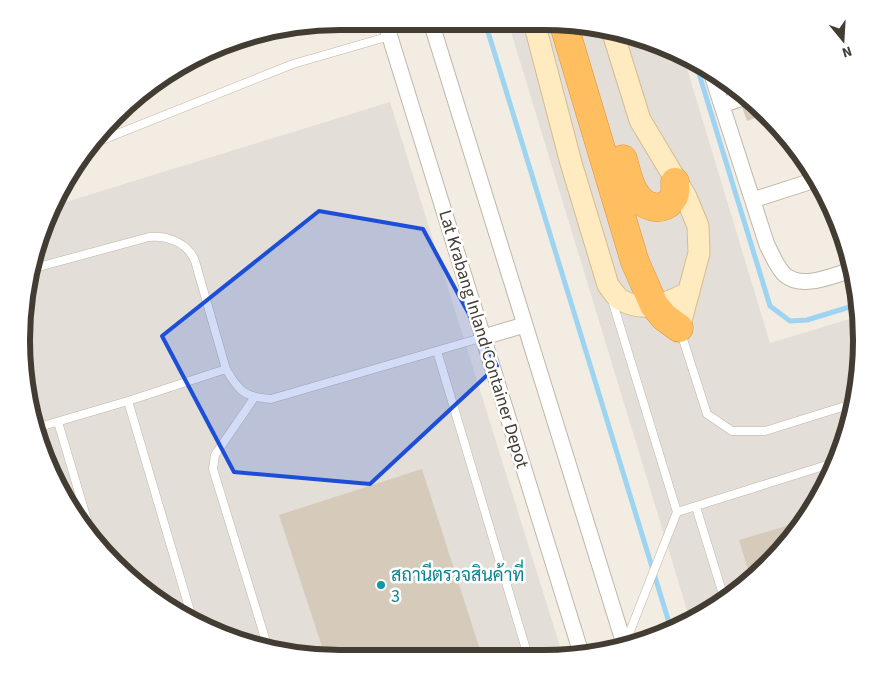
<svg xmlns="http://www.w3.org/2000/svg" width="883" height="680" font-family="'Source Sans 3',Sarabun,sans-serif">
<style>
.industrial{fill:#e3ded8}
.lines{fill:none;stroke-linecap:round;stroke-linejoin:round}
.stream{stroke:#9dd4f1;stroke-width:5}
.building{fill:#d6cabb}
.service-casing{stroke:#c0b6a8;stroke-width:9}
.minor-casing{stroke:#c0b6a8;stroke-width:17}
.secondary-casing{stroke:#d3bd91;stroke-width:23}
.motorway-casing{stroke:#df922f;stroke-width:29}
.service{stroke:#fff;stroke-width:8}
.minor{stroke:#fff;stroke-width:15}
.secondary{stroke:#ffebbf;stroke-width:21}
.motorway{stroke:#ffbf60;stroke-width:28}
.marked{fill:#1d4ed8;fill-opacity:0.2;stroke:#1d4ed8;stroke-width:4;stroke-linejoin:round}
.culture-dot{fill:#0f9aa8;stroke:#fff;stroke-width:2}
.labels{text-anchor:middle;stroke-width:5;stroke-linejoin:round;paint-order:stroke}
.street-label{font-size:18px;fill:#433c33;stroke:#fff}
.culture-label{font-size:18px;fill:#0d838f;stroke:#fff;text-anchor:start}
.rim{fill:none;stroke:#433c33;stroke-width:6}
</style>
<rect width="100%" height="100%" fill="#f2ece3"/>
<path class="industrial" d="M 508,22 L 564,22 L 626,32 L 685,62 L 770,343 L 856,317 L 856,402 L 808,517 L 720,605 L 690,620 Z
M 390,102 L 563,656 L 298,656 L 218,635 L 163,605 L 75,517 L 38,442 L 21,340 L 32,258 L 53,206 Z"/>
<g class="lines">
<path class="stream" d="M 485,22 L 671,629
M 697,67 L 770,306 L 790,321 L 807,320 L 856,305"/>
</g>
<path class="building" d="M 753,104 L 763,115 L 747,121 L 742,107 Z
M 422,469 L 482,656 L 325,656 L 279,515 Z
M 806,520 L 750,576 L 739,540 Z"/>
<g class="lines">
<g class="service-casing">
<path id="service" d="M 92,144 L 293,64 L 390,36
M 31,269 L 149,237 C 167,235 188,243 195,261 L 226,369 C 239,392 245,397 271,399 L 484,337
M 612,300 L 677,512 L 625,644
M 681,333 L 707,414 L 732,431 L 765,431 L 855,403
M 437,351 L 528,656
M 254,398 L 215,455 L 213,469 L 268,648
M 128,401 L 193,621
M 58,422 L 91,533
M 36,428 L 128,401 L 226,369
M 696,507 L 725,601
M 677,512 L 830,464"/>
</g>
<g class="minor-casing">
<path id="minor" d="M 385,21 L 582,656
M 431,22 L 625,647
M 712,75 L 767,245 C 772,254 777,268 785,275 C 803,290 833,275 852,270
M 722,105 L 746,97
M 753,200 L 815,180
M 484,337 L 524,325"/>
</g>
<g class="secondary-casing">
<path id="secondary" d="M 534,22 L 571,163 L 608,285 C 612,290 616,297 621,300 C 645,313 667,304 689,292
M 612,30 L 640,120 L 686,197 L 698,226 L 699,253 L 679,328"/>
</g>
<g class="motorway-casing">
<path id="motorway" d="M 563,22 L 635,262 L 654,305 L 664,317 L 679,328
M 623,159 C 626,170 629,186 637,196 C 645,208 665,213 673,198 C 676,194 675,187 675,182"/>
</g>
<use href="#service" class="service"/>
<use href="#minor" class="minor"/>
<use href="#secondary" class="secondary"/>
<use href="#motorway" class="motorway"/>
</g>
<path class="marked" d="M 319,211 L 423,229 L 497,366 L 370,484 L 234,472 L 162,336 Z"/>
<circle class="culture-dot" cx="381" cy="585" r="5"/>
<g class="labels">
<g class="street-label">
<text transform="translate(484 339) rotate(73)" y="6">Lat Krabang Inland Container Depot</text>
</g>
<g class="culture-label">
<text x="391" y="581">สถานีตรวจสินค้าที่<tspan x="391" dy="21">3</tspan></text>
</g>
</g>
<path d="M0 0H883V680H0ZM340 30H543A310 310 0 0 1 853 340V340A310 310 0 0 1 543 650H340A310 310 0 0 1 30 340V340A310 310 0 0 1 340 30Z" fill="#fff" fill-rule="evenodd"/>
<path class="rim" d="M340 30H543A310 310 0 0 1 853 340V340A310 310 0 0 1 543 650H340A310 310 0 0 1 30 340V340A310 310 0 0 1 340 30Z"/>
<g transform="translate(843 40) rotate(162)" stroke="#ffffff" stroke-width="4" paint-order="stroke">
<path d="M0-4L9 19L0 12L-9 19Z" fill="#433c33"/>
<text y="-8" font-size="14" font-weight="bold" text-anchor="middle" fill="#433c33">N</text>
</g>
</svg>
